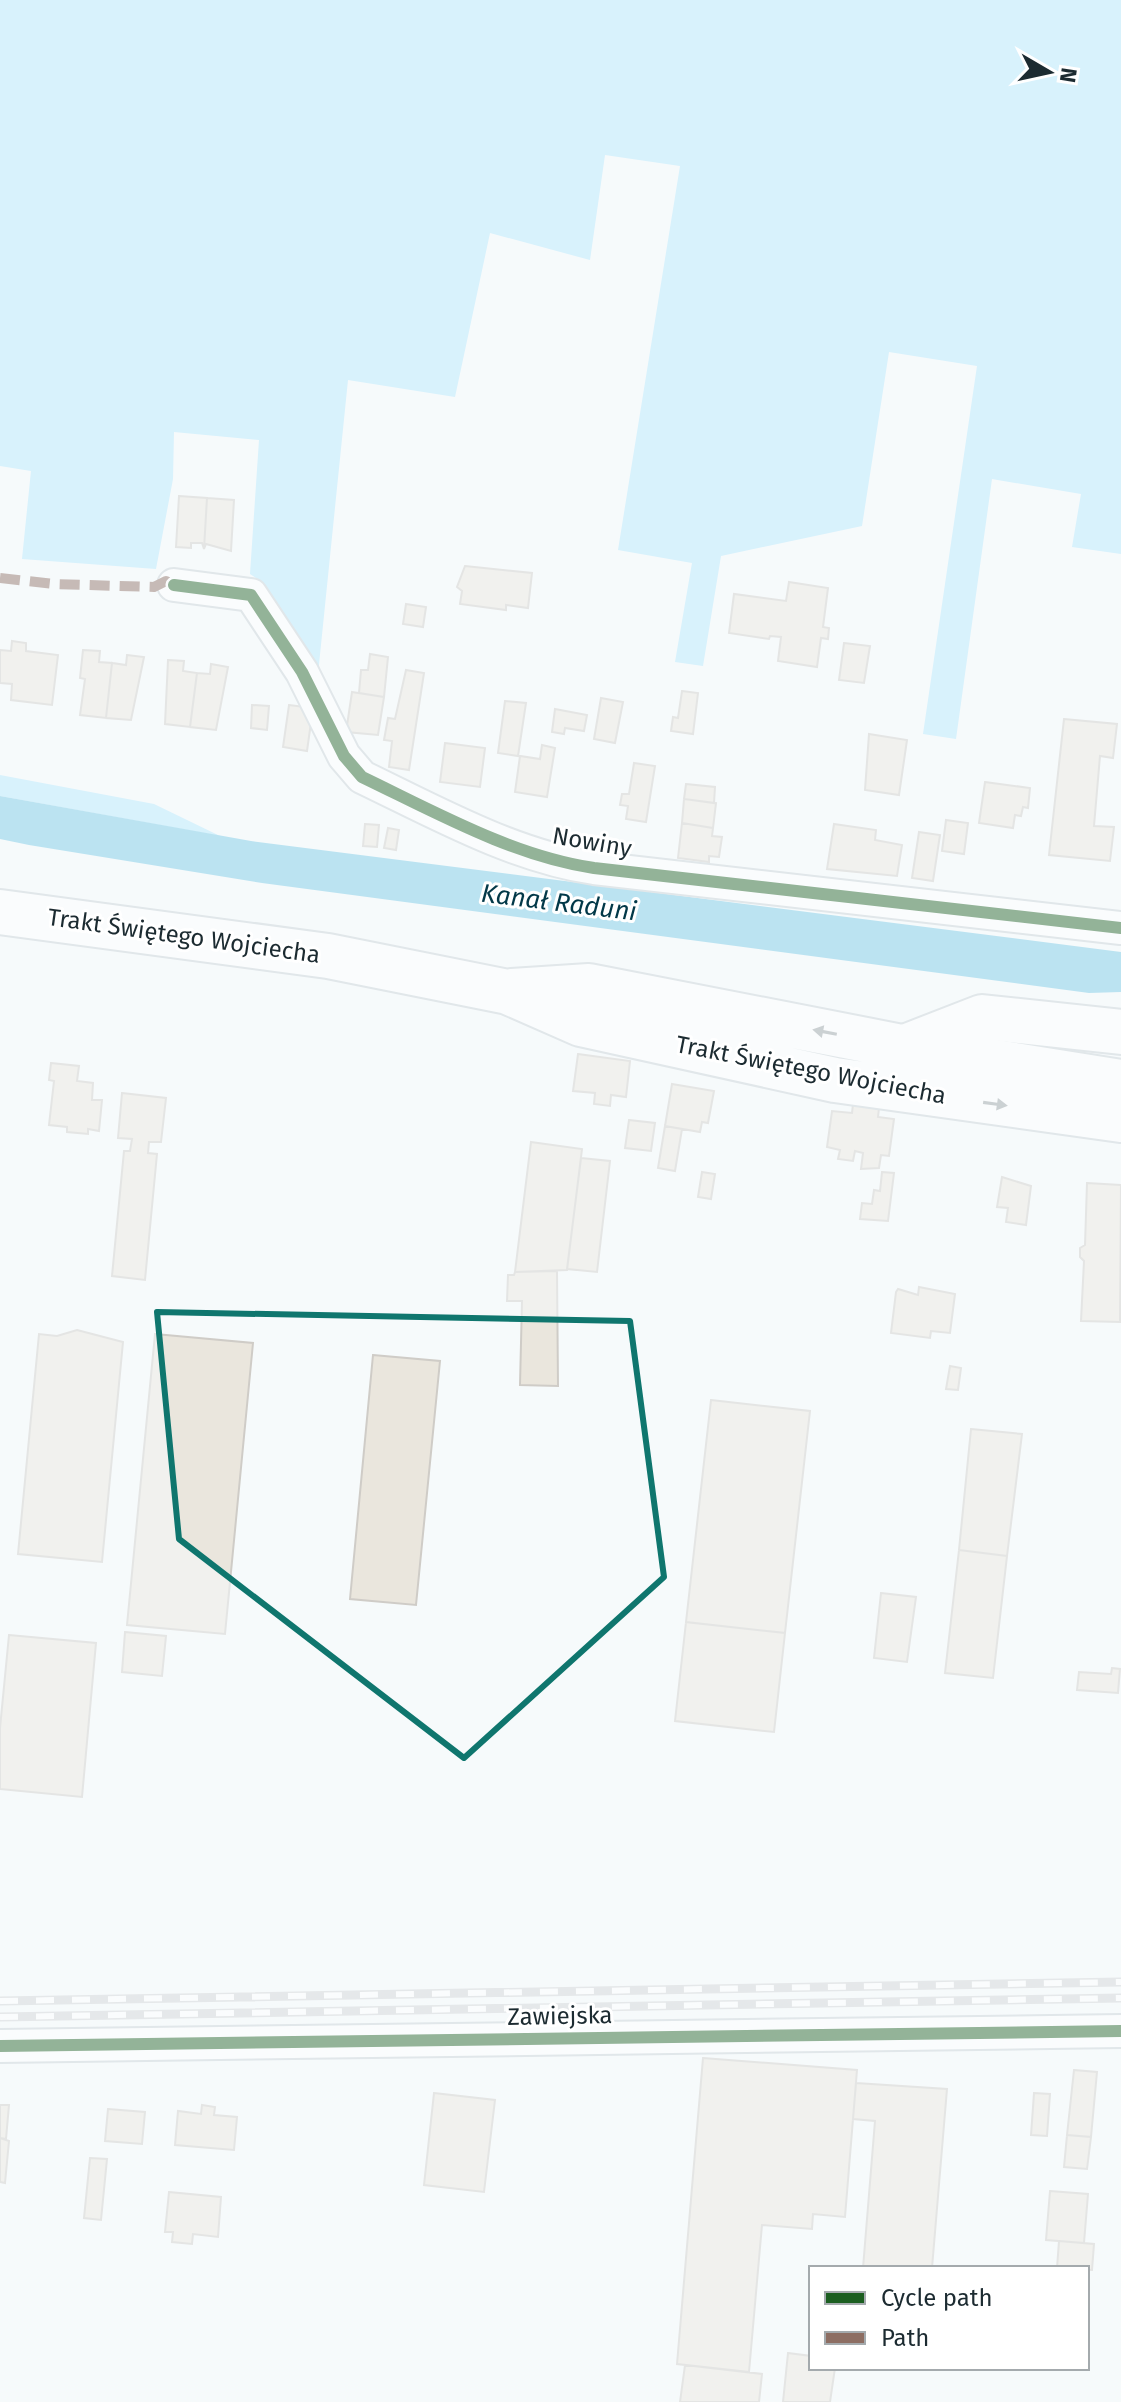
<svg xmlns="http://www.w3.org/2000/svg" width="1121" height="2402" font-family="'Fira Sans',sans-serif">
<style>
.green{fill:#b3e8fd}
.water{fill:#74c8e5}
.building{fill:#eae6dd;stroke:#cfccc7;stroke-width:2}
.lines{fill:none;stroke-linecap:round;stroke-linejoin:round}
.minor-casing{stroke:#c7d0d4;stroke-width:36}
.secondary-casing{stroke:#c7d0d4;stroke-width:48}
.primary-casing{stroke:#c7d0d4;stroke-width:48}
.minor{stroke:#fefefe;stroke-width:32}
.secondary{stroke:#fefefe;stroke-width:44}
.primary{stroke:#fefefe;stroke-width:44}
.rail-casing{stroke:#d1d3d4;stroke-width:9}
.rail{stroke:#fff;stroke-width:6;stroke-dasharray:18;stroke-linecap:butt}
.quiet{stroke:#8d6e63;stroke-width:10;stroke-dasharray:20 10;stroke-linecap:butt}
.cycleway-casing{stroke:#fff;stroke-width:17}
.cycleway{stroke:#1b5e20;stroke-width:12}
.oneway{fill:#989fa2}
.marked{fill:none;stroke:#0f766e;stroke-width:6;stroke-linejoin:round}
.labels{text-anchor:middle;stroke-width:6;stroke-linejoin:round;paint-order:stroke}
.street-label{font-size:24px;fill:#1c2b31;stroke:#fff}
.water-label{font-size:26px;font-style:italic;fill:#023848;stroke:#fff}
</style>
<rect width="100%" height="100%" fill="#f6fafb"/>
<path class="green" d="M 0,0 L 1121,0 L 1121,554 L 1072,547 L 1081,494 L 992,479 L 956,739 L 923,734 L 977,366 L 889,352 L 862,526 L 721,556 L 703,666 L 675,662 L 692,563 L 618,550 L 680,166 L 605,155 L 590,260 L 490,233 L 455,397 L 348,380 L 317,684 L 259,580 L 250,574 L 259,440 L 174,432 L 173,479 L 156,569 L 22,559 L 31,471 L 0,466 Z
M 0,775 L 154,804 L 220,836 L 0,796 Z"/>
<path class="water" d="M 0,796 L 251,841 L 1121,952 L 1121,992 L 1089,993 L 262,883 L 29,845 L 0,839 Z"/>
<path class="building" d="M 179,496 L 207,498 L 204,549 L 202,543 L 191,543 L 191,548 L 176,547 Z
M 207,498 L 234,500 L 231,551 L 206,544 L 204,549 Z
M 465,566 L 532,573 L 528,608 L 506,605 L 506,610 L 460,604 L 462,591 L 457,587 Z
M 789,582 L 828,588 L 823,627 L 829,628 L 828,639 L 821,638 L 817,667 L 778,661 L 781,637 L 770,636 L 769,639 L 729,633 L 734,594 L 786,601 Z
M 406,604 L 426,607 L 423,627 L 403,624 Z
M 12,641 L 26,643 L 26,651 L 58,655 L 52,705 L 11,700 L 12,684 L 0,683 L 0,650 L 11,651 Z
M 844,643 L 870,646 L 864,683 L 839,680 Z
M 83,650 L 100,651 L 99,662 L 112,663 L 106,718 L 80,715 L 85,679 L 80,678 Z
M 370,654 L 388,657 L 384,697 L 359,693 L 361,670 L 368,670 Z
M 127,655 L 144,657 L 131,720 L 106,718 L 112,663 L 126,665 Z
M 168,660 L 184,661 L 183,671 L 197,673 L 190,727 L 165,724 Z
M 211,664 L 228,667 L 216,730 L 190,727 L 197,673 L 210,674 Z
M 406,670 L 424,673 L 409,770 L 389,767 L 392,741 L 384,740 L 388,718 L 395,719 Z
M 682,691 L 698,693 L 693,734 L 671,731 L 673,717 L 678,718 Z
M 352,692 L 384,697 L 378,735 L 346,732 Z
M 601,698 L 623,702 L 615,743 L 594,739 Z
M 505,701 L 526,703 L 518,756 L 498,753 Z
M 252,705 L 269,706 L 267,730 L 251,728 Z
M 289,705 L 313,708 L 307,751 L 283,747 Z
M 555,709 L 587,715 L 584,731 L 565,728 L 564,734 L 552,732 Z
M 1064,719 L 1117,724 L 1113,758 L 1100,756 L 1094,826 L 1114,827 L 1110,861 L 1049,855 Z
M 869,734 L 907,740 L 899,795 L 865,790 Z
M 445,743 L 485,748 L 480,787 L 440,782 Z
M 542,745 L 555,748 L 547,797 L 515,792 L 520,756 L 540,759 Z
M 634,763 L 655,766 L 646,822 L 626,819 L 628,806 L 620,805 L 622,794 L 629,794 Z
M 985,782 L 1030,788 L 1028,808 L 1023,807 L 1021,816 L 1015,815 L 1013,828 L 979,823 Z
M 686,784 L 715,787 L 714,803 L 684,799 Z
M 684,799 L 716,803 L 713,828 L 682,823 Z
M 946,820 L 968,823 L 964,854 L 942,851 Z
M 682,823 L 713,828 L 712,836 L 722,837 L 719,857 L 709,856 L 709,862 L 678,858 Z
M 365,824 L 379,825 L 377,847 L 363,846 Z
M 834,824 L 876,830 L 875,840 L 902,845 L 897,876 L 827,869 Z
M 388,828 L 399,830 L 396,850 L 384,848 Z
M 919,832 L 940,835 L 933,881 L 912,878 Z
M 578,1054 L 630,1061 L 626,1097 L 611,1095 L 610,1106 L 594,1104 L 595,1093 L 573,1091 Z
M 51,1063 L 79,1066 L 77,1081 L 93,1083 L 92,1100 L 102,1100 L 99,1131 L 88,1129 L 88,1134 L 67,1132 L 67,1127 L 49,1125 L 54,1081 L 49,1080 Z
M 672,1084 L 714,1091 L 708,1123 L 702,1122 L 700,1132 L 665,1126 Z
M 122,1093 L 166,1098 L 161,1142 L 149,1142 L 148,1153 L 157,1154 L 145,1280 L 112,1276 L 124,1151 L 130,1151 L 132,1139 L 118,1138 Z
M 853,1104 L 879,1108 L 878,1117 L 894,1119 L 889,1156 L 881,1155 L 879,1168 L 861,1169 L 863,1153 L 855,1151 L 853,1161 L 838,1159 L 840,1150 L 827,1147 L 832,1111 L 852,1113 Z
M 629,1120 L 655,1123 L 651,1151 L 625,1148 Z
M 665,1126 L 682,1129 L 675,1171 L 658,1168 Z
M 531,1142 L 582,1149 L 567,1270 L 515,1272 Z
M 581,1158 L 610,1161 L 597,1272 L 567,1269 Z
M 702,1172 L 715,1174 L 711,1199 L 698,1197 Z
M 882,1172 L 894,1173 L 888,1221 L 860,1219 L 862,1203 L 872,1204 L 874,1190 L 880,1191 Z
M 1002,1177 L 1031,1186 L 1026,1225 L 1006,1222 L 1008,1208 L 997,1207 Z
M 1087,1183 L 1121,1185 L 1120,1322 L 1081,1321 L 1084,1261 L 1080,1257 L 1080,1248 L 1085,1245 Z
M 557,1271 L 558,1386 L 520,1385 L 522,1301 L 507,1301 L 508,1275 L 514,1275 L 515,1272 Z
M 919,1287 L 955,1294 L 950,1333 L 931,1331 L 930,1338 L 891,1333 L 896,1292 L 898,1289 L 918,1295 Z
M 77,1330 L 123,1342 L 102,1562 L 18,1554 L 39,1334 L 57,1336 Z
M 155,1334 L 253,1343 L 225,1634 L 127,1625 Z
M 373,1355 L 440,1361 L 416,1605 L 350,1599 Z
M 950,1366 L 961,1368 L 958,1390 L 946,1389 Z
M 711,1400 L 810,1411 L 785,1633 L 686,1622 Z
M 971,1429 L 1022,1434 L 1007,1556 L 959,1550 Z
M 959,1550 L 1007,1556 L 993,1678 L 945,1673 Z
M 881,1593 L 916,1597 L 907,1662 L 874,1658 Z
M 686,1622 L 785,1633 L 774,1732 L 675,1721 Z
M 125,1632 L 166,1636 L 162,1676 L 122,1672 Z
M 9,1635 L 96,1643 L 82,1797 L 0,1789 L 0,1728 Z
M 1112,1668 L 1120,1669 L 1118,1693 L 1077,1690 L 1079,1672 L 1111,1674 Z
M 703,2058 L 857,2070 L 845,2217 L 813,2214 L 812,2229 L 762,2225 L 749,2372 L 677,2364 Z
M 1074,2070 L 1097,2072 L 1091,2137 L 1067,2135 Z
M 856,2083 L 947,2089 L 932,2268 L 863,2268 L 875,2121 L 853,2119 Z
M 434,2093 L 495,2100 L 484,2192 L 424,2185 Z
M 1034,2093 L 1050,2094 L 1047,2136 L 1031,2135 Z
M 0,2105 L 9,2105 L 6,2139 L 0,2138 Z
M 202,2105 L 215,2107 L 214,2115 L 237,2117 L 234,2150 L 175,2145 L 178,2111 L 201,2114 Z
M 108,2109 L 145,2112 L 142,2144 L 105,2141 Z
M 1067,2135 L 1091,2137 L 1087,2169 L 1064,2167 Z
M 0,2138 L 9,2141 L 5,2183 L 0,2182 Z
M 90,2158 L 107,2159 L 101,2220 L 84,2218 Z
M 1050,2191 L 1088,2194 L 1084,2243 L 1046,2240 Z
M 169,2192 L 221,2197 L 218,2237 L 193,2234 L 192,2244 L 172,2242 L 173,2232 L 165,2232 Z
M 1059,2241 L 1094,2244 L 1092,2270 L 1057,2268 Z
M 788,2353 L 811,2356 L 811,2368 L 835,2368 L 830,2402 L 783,2402 Z
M 685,2365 L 762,2374 L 759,2402 L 680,2402 Z"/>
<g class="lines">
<g class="minor-casing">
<path id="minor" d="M 174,585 L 251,595 L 302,672 L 344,756 L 362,777 C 435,812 513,856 594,868 L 1121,928
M 0,2046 L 1121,2031"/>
</g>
<g class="secondary-casing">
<path id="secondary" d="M 887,1054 L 982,1017 L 1121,1032"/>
</g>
<g class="primary-casing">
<path id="primary" d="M 0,912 L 328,956 L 508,992 L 581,1024 L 835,1080 L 1121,1120
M 512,991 L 589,986 L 902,1047 L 1121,1082"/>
</g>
<use href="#minor" class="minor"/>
<use href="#secondary" class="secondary"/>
<use href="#primary" class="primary"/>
<g class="rail-casing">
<path id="rail" d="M 0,2001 L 1121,1982
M 0,2017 L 1121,1998"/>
</g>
<use href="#rail" class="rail"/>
<path class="quiet" d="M 0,578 L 55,584 L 154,587 L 166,581 L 174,585"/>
<g class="cycleway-casing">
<path id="cycleway" d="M 174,585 L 251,595 L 302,672 L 344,756 L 362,777 C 435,812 513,856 594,868 L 1121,928
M 0,2046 L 1121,2031"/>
</g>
<use href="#cycleway" class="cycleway"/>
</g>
<defs><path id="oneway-solid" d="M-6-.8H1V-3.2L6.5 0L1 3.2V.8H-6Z" transform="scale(2)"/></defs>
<g class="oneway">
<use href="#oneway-solid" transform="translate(825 1032) rotate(-169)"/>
<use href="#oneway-solid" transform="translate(995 1104) rotate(8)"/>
</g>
<path d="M0 0H1121V2402H0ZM 157,1312 L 630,1321 L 664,1577 L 464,1758 L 179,1539 Z" fill="#f6fafb" fill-opacity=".55" fill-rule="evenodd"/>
<path class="marked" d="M 157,1312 L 630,1321 L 664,1577 L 464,1758 L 179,1539 Z"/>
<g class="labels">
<g class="street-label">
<text transform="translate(592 842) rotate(10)" y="8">Nowiny</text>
<text transform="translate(184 936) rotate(8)" y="8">Trakt Świętego Wojciecha</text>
<text transform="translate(811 1070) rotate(11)" y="8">Trakt Świętego Wojciecha</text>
<text transform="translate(560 2016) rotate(-1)" y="8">Zawiejska</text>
</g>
<g class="water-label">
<text transform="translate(559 902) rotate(7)" y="9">Kanał Raduni</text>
</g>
</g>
<rect x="809" y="2266" width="280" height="104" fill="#ffffff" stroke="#a4aaad" stroke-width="2"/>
<rect x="825" y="2292" width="40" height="12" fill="#1b5e20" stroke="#a4aaad" stroke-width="2"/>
<text x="881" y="2306" font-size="24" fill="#1c2b31">Cycle path</text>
<rect x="825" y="2332" width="40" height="12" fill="#8d6e63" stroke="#a4aaad" stroke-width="2"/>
<text x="881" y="2346" font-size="24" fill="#1c2b31">Path</text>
<g transform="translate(1049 72) rotate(99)" stroke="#ffffff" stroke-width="6" paint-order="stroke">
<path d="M0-6L14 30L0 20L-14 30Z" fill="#1c2b31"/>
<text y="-12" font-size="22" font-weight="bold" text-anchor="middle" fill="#1c2b31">N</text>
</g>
</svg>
